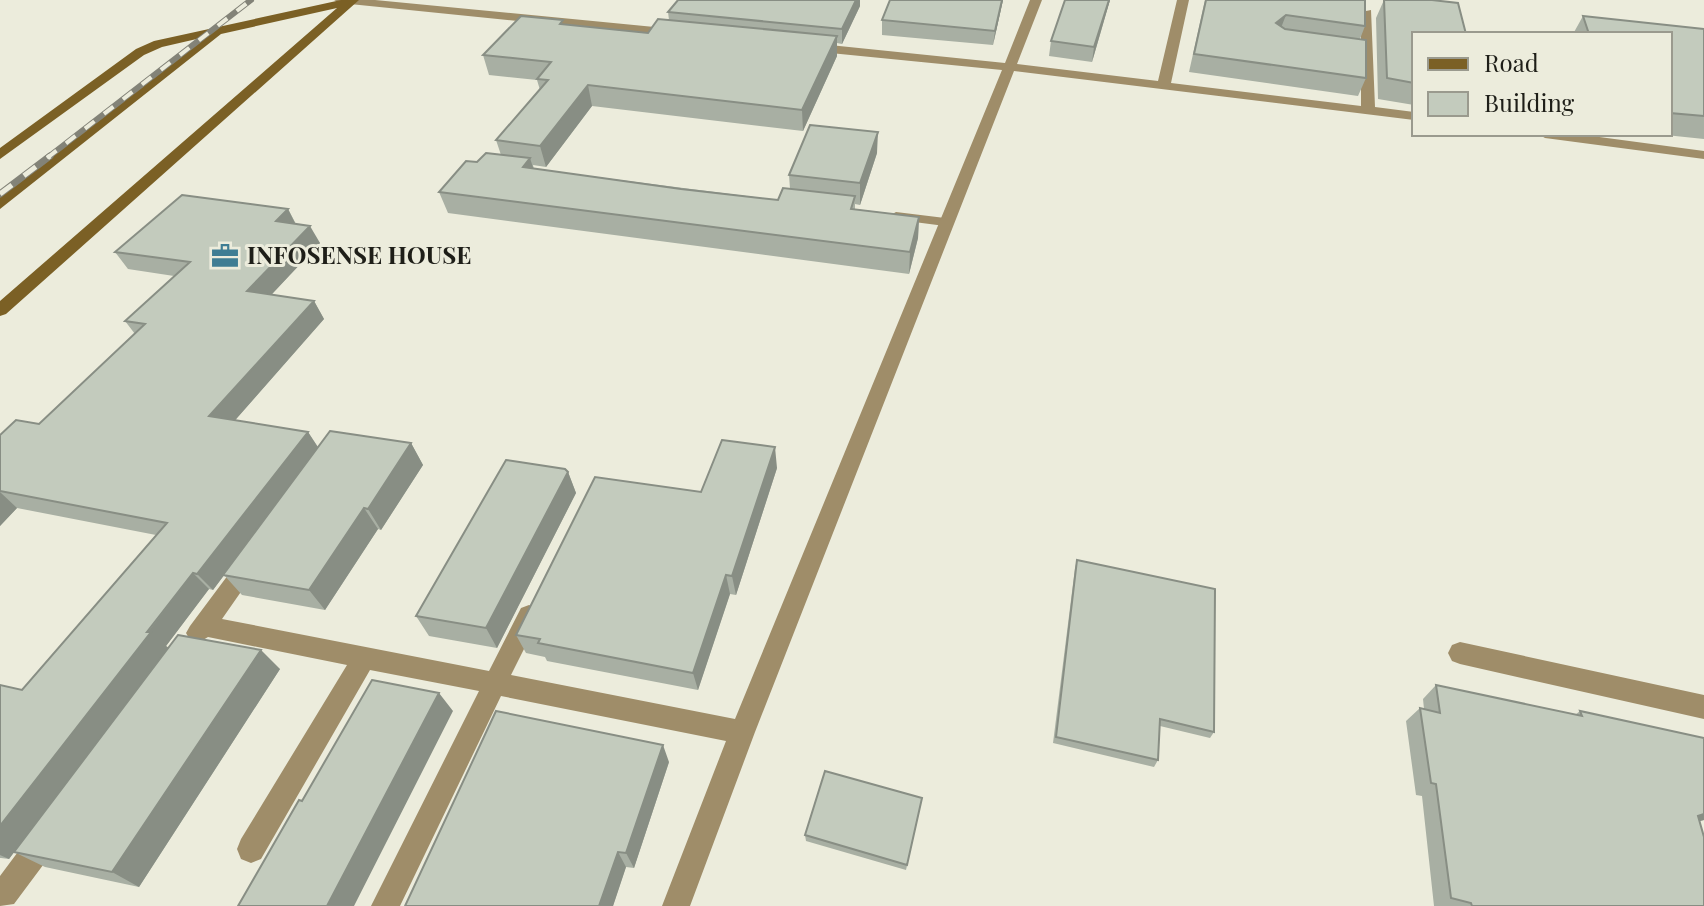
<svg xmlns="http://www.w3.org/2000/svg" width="1704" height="906" font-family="'Playfair Display',serif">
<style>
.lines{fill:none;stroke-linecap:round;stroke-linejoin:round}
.lane{fill:#9f8d69;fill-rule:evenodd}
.street{fill:#9f8d69;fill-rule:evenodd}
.secondary{fill:#7b6025;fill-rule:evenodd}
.rail-far1-casing{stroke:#838378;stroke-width:6}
.rail-casing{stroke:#838378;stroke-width:7}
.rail-far1{stroke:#ececdc;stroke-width:4;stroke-dasharray:12;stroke-linecap:butt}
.rail{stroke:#ececdc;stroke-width:5;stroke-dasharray:15;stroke-linecap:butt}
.wall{fill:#a8afa3}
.shaded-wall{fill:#888e84}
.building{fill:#c3cbbd;stroke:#888e84;stroke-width:2}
.labels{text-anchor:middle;stroke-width:6;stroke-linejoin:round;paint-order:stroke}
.poi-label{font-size:24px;font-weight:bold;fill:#1e1e18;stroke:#ececdc;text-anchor:start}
</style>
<rect width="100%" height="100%" fill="#ececdc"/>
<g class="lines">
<path class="lane" d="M 896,212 L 945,218 L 952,222 L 945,226 L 891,219 L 889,216 Z"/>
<path class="street" d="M 334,0 L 375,0 L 675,29 L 681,33 L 675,37 L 340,3 Z
M 1030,0 L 1042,0 L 1017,64 L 1158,81 L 1177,0 L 1189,0 L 1171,83 L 1361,106 L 1361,12 L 1371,10 L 1375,107 L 1414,112 L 1414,120 L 1014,71 L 755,732 L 690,906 L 662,906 L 726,741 L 501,696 L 400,906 L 371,906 L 479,691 L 370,670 L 261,859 L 251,863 L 241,859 L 237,849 L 241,839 L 347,665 L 208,637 L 198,643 L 190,640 L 186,633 L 190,626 L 240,559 L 248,557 L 256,559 L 259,566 L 222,619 L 489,671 L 521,608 L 529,605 L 537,608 L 541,615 L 511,675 L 735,719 L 1002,70 L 810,51 L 804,47 L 810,43 L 1005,63 Z
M 1538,134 L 1577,134 L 1704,151 L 1704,159 L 1545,138 Z
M 1460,642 L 1704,695 L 1704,719 L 1460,664 L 1452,661 L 1448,653 L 1452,645 Z
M 45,825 L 55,829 L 59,839 L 55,849 L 14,904 L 0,906 L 0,876 L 35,829 Z"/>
<path class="secondary" d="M 341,0 L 359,0 L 6,314 L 0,316 L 0,301 L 337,8 L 221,34 L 0,209 L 0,196 L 201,38 L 162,47 L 144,55 L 0,159 L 0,148 L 136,49 L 154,41 Z"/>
<g class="rail-far1-casing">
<path id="rail-far1" d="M 47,158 L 251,0"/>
</g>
<g class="rail-casing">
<path id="rail" d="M 0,194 L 50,156"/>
</g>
<use href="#rail-far1" class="rail-far1"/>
<use href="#rail" class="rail"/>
</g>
<path class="wall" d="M 678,0 L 860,0 L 860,6 L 842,44 L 837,43 L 837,56 L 803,131 L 592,106 L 546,167 L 533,165 L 534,169 L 778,200 L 790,189 L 789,175 L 877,153 L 860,205 L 855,204 L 855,209 L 919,217 L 918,238 L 909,274 L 448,213 L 439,192 L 477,162 L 501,155 L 496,140 L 540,90 L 537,80 L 489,75 L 483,55 L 564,24 L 648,33 L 669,20 L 668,12 Z
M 890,0 L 1003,0 L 993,45 L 882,35 L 882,20 Z
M 1065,0 L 1110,0 L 1092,62 L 1049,56 L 1051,41 Z
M 1205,0 L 1365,0 L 1365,26 L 1360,39 L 1366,78 L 1358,96 L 1189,72 Z
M 1384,0 L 1432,0 L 1414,34 L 1414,105 L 1378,99 L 1376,18 Z
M 1583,16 L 1704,29 L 1704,139 L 1656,134 L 1670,134 L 1670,34 L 1573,34 Z
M 288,209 L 296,224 L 320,243 L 271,295 L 314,301 L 324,319 L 235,420 L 308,432 L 318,447 L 411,443 L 423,465 L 381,530 L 378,529 L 325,610 L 242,595 L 224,575 L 213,590 L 209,589 L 166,646 L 168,648 L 280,669 L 139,887 L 45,867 L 14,852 L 9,859 L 1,858 L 0,858 L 0,685 L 22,690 L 156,535 L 17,508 L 0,526 L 0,435 L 39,424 L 135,334 L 125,321 L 174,276 L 128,269 L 115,252 Z
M 777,468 L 736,595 L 730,594 L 698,690 L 547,661 L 545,657 L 526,653 L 516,635 Z
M 568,472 L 576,493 L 497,648 L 429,636 L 416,616 Z
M 1077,560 L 1214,732 L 1210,738 L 1160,726 L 1158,760 L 1154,767 L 1053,743 L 1075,568 Z
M 1436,685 L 1575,715 L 1580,711 L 1704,738 L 1704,820 L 1699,821 L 1704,906 L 1434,906 L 1422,796 L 1416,795 L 1406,721 L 1420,708 L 1424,709 L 1423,699 Z
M 669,762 L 634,868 L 626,867 L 613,906 L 405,906 Z
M 921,804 L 906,870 L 806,841 L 805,835 Z"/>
<path class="shaded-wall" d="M 856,0 L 860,0 L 860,6 L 842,44 L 842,29 Z
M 1002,0 L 1003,0 L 993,45 L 995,31 Z
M 1109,0 L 1110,0 L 1092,62 L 1094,47 Z
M 1286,15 L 1279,33 L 1276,23 Z
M 837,36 L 837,56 L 803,131 L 802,110 Z
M 588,85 L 592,106 L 546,167 L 540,146 Z
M 878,132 L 877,153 L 860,205 L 860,183 Z
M 530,158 L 537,180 L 523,167 Z
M 288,209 L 297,227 L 276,221 Z
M 919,217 L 918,238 L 909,274 L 910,252 Z
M 310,226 L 320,243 L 258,309 L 247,291 Z
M 314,301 L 324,319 L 223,434 L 209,416 Z
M 308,432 L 319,449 L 213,590 L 197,574 Z
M 411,443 L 423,465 L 381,530 L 368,509 Z
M 775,447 L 777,468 L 736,595 L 732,576 Z
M 568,472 L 576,493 L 497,648 L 486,628 Z
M 0,492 L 17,508 L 0,526 Z
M 364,508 L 378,529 L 325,610 L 309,590 Z
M 193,573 L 209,589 L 166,646 L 169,648 L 9,859 L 0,855 L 0,826 Z
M 726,575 L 730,594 L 698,690 L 693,673 Z
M 261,650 L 280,669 L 139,887 L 112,872 Z
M 439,693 L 453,711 L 354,906 L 327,906 Z
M 663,745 L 669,762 L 634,868 L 626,853 Z
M 1704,814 L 1704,820 L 1677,827 L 1698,816 Z
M 618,852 L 626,867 L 613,906 L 599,906 Z"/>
<path class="building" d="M 678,0 L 856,0 L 842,29 L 668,12 Z
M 890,0 L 1002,0 L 995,31 L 882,20 Z
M 1065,0 L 1109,0 L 1094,47 L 1051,41 Z
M 1206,0 L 1365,0 L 1365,26 L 1286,15 L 1276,23 L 1285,29 L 1366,40 L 1366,78 L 1194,54 Z
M 1384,0 L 1432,0 L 1458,3 L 1466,34 L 1414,34 L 1414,83 L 1387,78 Z
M 521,16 L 563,20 L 560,24 L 648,33 L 658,19 L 837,36 L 802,110 L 588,85 L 540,146 L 496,140 L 548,80 L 537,79 L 551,62 L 483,55 Z
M 1583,16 L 1704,29 L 1704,116 L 1670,113 L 1670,34 L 1589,34 Z
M 810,125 L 878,132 L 860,183 L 789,175 Z
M 486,153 L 530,158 L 523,167 L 681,189 L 778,200 L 783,188 L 855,196 L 851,209 L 919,217 L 910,252 L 439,192 L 466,161 L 477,162 Z
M 182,195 L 288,209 L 276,221 L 310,226 L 247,291 L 314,301 L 209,416 L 308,432 L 197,574 L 193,573 L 147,632 L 151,632 L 0,826 L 0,685 L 22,690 L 167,523 L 0,491 L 0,435 L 16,420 L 39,424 L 145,324 L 125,321 L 190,262 L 115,252 Z
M 330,431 L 411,443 L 368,509 L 364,508 L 309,590 L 223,575 Z
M 722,440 L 775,447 L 732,576 L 726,575 L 693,673 L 538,643 L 540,639 L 516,635 L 595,477 L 701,492 Z
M 506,460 L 565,469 L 568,472 L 486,628 L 416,616 Z
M 1077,560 L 1215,589 L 1214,732 L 1160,719 L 1158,760 L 1056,737 Z
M 178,635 L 261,650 L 112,872 L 14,852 Z
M 372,680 L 439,693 L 327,906 L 238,906 L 299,800 L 302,801 Z
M 1436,685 L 1582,716 L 1580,711 L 1704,738 L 1704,814 L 1698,816 L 1704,837 L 1704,906 L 1472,906 L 1471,903 L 1451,898 L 1436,784 L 1431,783 L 1420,708 L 1440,713 Z
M 496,711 L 663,745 L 626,853 L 618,852 L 599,906 L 405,906 Z
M 825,771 L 922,798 L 907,865 L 805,835 Z"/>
<defs>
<g id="office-bare" transform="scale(2.16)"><path d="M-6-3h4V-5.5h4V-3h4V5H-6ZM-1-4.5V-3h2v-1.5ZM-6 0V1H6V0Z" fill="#3f7d93" stroke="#ececdc" stroke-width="2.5" paint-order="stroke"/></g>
</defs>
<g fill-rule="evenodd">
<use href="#office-bare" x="225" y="256"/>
</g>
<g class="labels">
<g class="poi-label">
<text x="247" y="264">INFOSENSE HOUSE</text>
</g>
</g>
<rect x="1412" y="32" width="260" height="104" fill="#ececdc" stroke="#9a9a8e" stroke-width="2"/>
<rect x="1428" y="58" width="40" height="12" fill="#7b6025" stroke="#9a9a8e" stroke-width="2"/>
<text x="1484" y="72" font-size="24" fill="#1e1e18">Road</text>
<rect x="1428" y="92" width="40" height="24" fill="#c3cbbd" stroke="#9a9a8e" stroke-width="2"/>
<text x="1484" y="112" font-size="24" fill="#1e1e18">Building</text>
</svg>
